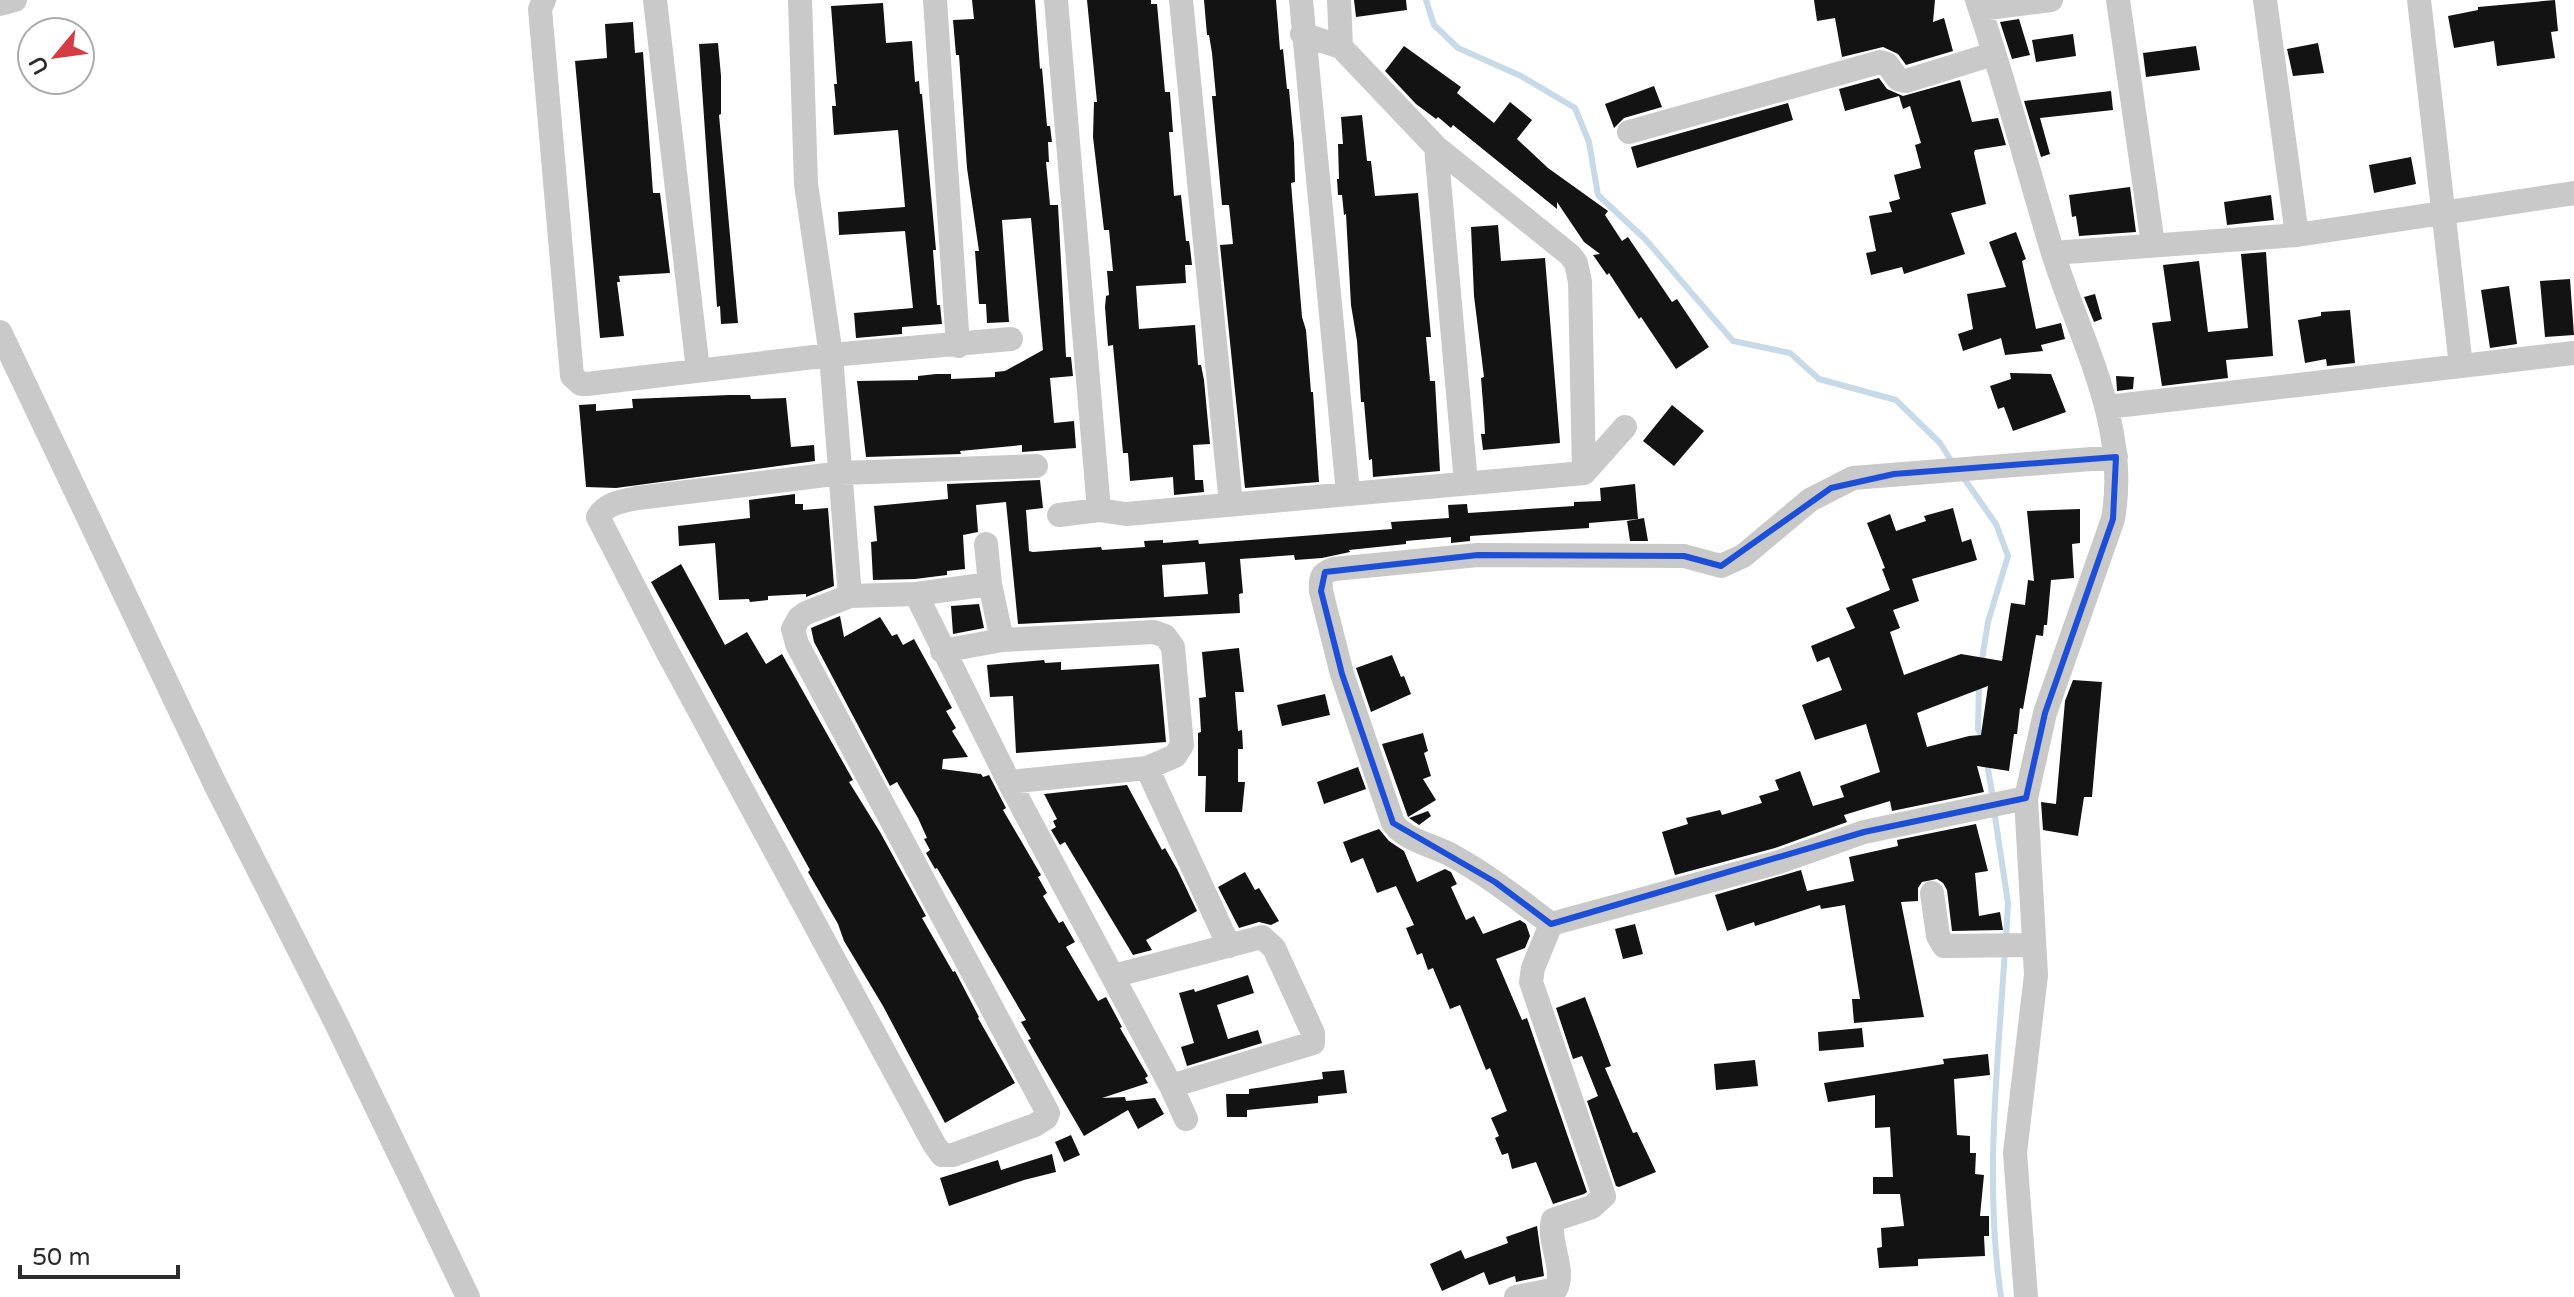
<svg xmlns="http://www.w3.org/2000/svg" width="2574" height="1297" font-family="'Varela Round',sans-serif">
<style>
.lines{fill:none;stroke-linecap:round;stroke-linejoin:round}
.stream{stroke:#c8dae7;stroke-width:6}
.building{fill:#131313;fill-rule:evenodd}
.minor{stroke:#c9c9c9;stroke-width:24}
.marked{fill:none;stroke:#1d4ed8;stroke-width:6;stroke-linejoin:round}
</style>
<rect width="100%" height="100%" fill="#fff"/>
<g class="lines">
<path class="stream" d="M 1426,0 L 1434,25 L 1458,48 L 1521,76 L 1575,108 L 1589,142 L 1598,195 L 1646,240 L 1733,341 L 1790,353 L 1819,379 L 1896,400 L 1940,443 L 1954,465
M 1963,477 L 1996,524 L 2008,556 L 1988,622 L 1981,666
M 1979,685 L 1978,729 L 1984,740
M 1987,763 L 1993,799
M 1994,810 L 2008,903 L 2006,938
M 2001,1297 C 1984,1181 1998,1065 2005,949"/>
</g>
<path class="building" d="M 972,0 L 1035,0 L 1040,69 L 1042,68 L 1047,126 L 1050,126 L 1052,142 L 1048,142 L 1049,162 L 1046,162 L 1050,205 L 1058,205 L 1066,357 L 1071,357 L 1073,376 L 1050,378 L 1054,423 L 1074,421 L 1076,448 L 1022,452 L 1022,445 L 960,451 L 961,454 L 866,457 L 857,381 L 918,380 L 918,376 L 936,374 L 951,374 L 951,379 L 995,377 L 995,372 L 1005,371 L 1043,350 L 1031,218 L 1002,220 L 1009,322 L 987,323 L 986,304 L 979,304 L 975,251 L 979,251 L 967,168 L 959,55 L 956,55 L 953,20 L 974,19 Z
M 1087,0 L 1151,0 L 1151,4 L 1157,4 L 1165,92 L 1170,92 L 1173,132 L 1169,132 L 1174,196 L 1181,195 L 1186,241 L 1189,241 L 1190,247 L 1192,265 L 1185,265 L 1186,283 L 1136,286 L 1139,329 L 1195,325 L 1198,365 L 1201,365 L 1204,380 L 1210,444 L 1193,445 L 1195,480 L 1203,480 L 1204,492 L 1174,495 L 1173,477 L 1130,481 L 1128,453 L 1123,453 L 1113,345 L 1108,346 L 1105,307 L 1106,296 L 1109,295 L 1107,271 L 1113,271 L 1109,230 L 1104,230 L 1093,137 L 1094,102 L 1097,102 Z
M 1204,0 L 1276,0 L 1280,50 L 1283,49 L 1287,89 L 1289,89 L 1294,143 L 1295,182 L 1291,183 L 1296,245 L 1302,317 L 1306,330 L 1311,392 L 1313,392 L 1319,482 L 1245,488 L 1220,245 L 1233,244 L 1229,205 L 1222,205 L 1212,96 L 1216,96 L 1212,53 L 1209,35 L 1207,35 Z
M 1354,0 L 1406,0 L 1407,10 L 1356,17 Z
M 1814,0 L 1935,0 L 1933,22 L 1944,18 L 1953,51 L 1906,65 L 1898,54 L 1883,47 L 1842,57 L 1835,18 L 1817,21 Z
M 2555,0 L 2558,31 L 2551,32 L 2555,58 L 2497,66 L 2494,41 L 2454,48 L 2448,16 L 2478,10 L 2478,7 Z
M 883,3 L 886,43 L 912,41 L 915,82 L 919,81 L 920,94 L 922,94 L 936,250 L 933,250 L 937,305 L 940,305 L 942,324 L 902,327 L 902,334 L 856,338 L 854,313 L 913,308 L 905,231 L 839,235 L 838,212 L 905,207 L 898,130 L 834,135 L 832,106 L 836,106 L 834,84 L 837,84 L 831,6 Z
M 2019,19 L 2030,55 L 2012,59 L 2000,22 Z
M 633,22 L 635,53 L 643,52 L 653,193 L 660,193 L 670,273 L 619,276 L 620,282 L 617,282 L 624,336 L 600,338 L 575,61 L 607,58 L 605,24 Z
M 2073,34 L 2076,56 L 2036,62 L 2032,40 Z
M 718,43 L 721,76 L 721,114 L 719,115 L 738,323 L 721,324 L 720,306 L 717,307 L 699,44 Z
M 2318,43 L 2324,73 L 2293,76 L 2287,49 Z
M 1404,46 L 1461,87 L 1457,93 L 1494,123 L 1510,102 L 1532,120 L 1517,139 L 1548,168 L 1608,211 L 1605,215 L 1622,241 L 1628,237 L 1672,302 L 1677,299 L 1709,347 L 1676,369 L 1641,317 L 1639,319 L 1609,273 L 1607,275 L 1593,255 L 1600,254 L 1584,242 L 1557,202 L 1557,209 L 1453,125 L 1451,128 L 1438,117 L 1436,119 L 1416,104 L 1385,71 Z
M 2196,46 L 2200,70 L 2146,77 L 2143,53 Z
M 1879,78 L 1887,89 L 1903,96 L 1960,80 L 1972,122 L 1998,118 L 2006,145 L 1975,150 L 1974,153 L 1986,204 L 1951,213 L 1965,254 L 1904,274 L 1902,267 L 1871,275 L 1866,253 L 1876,251 L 1869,216 L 1892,212 L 1889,202 L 1900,199 L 1894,175 L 1921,168 L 1915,145 L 1921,143 L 1910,106 L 1903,109 L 1899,96 L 1845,111 L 1839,89 Z
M 1654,86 L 1662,107 L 1624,118 L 1614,128 L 1605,104 Z
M 2111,91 L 2113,110 L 2040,118 L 2050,154 L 2041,157 L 2024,101 Z
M 1788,103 L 1793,120 L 1637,168 L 1631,147 Z
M 1362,115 L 1367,161 L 1371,161 L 1375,196 L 1418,193 L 1431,337 L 1426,337 L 1430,381 L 1435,381 L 1440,471 L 1373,477 L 1372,459 L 1369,460 L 1364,402 L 1361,402 L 1357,341 L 1351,305 L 1346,214 L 1344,215 L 1342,195 L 1338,195 L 1337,179 L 1339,179 L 1338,144 L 1343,144 L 1341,117 Z
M 2411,157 L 2416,184 L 2374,193 L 2369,165 Z
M 2130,187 L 2136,232 L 2079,236 L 2076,216 L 2072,217 L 2069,195 Z
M 2271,195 L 2274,220 L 2227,225 L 2224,202 Z
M 1498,225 L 1501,261 L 1545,258 L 1560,443 L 1483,450 L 1481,434 L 1485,434 L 1484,416 L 1481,378 L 1484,377 L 1474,296 L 1471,227 Z
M 2016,232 L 2026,259 L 2022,261 L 2036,329 L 2061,323 L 2065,339 L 2041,345 L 2043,351 L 2005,355 L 2001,338 L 1963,351 L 1958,334 L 1973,329 L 1967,294 L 2006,287 L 1989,242 Z
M 2266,252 L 2273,356 L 2226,360 L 2228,378 L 2162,386 L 2152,323 L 2171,321 L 2163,265 L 2199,261 L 2208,332 L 2248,328 L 2241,254 Z
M 2570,279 L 2574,335 L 2545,337 L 2540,281 Z
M 2509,286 L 2517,344 L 2490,348 L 2481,290 Z
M 2095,294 L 2102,319 L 2094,322 L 2084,297 Z
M 2350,310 L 2355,363 L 2327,366 L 2326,359 L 2305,363 L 2298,320 L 2321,316 L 2321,312 Z
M 2010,373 L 2051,374 L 2066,412 L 2013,431 L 2004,407 L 1998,409 L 1990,386 L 2011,379 Z
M 2116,376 L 2134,377 L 2133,389 L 2117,391 Z
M 729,395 L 750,395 L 751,399 L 786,398 L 791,447 L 814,445 L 815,461 L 616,488 L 586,487 L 579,405 L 596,404 L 596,411 L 633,408 L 632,399 Z
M 1672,405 L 1704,431 L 1674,466 L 1643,441 Z
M 1040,480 L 1043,508 L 1026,510 L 1029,551 L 1033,552 L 1101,547 L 1102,550 L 1145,547 L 1144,541 L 1163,540 L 1163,543 L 1198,540 L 1199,544 L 1392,529 L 1391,522 L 1449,518 L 1448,505 L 1467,504 L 1468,513 L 1574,506 L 1574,502 L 1601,501 L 1600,488 L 1635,484 L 1638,519 L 1589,523 L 1589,528 L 1470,536 L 1470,541 L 1451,543 L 1451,537 L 1406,541 L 1406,544 L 1349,550 L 1350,552 L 1322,558 L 1295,560 L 1294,555 L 1240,559 L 1243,593 L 1239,594 L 1240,613 L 1018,624 L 1006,502 L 976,505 L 978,532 L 963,535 L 965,569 L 947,571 L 947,575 L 915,579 L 873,580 L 871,542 L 877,541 L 874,506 L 948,499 L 947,484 ZM 1205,562 L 1208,594 L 1164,597 L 1162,565 Z
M 795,494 L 795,504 L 803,504 L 803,510 L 828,508 L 834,586 L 806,597 L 806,594 L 768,596 L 768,600 L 750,602 L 749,599 L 719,600 L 715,543 L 679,546 L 678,526 L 750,518 L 749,500 Z
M 1953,508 L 1962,542 L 1971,539 L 1977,560 L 1912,579 L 1919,601 L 1893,610 L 1900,628 L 1890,632 L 1904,675 L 1961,654 L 2002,661 L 2011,603 L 2025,605 L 2028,580 L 2034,581 L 2027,511 L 2080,509 L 2080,543 L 2072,544 L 2074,578 L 2051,580 L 2047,625 L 2044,625 L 2043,636 L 2036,635 L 2023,709 L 2020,708 L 2017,734 L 2014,734 L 2009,771 L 1977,766 L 1984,792 L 1892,811 L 1890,801 L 1844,815 L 1847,822 L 1775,848 L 1675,875 L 1662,832 L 1688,824 L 1686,818 L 1720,810 L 1722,815 L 1762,803 L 1759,796 L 1779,790 L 1775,780 L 1800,771 L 1813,806 L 1844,797 L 1840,786 L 1880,772 L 1866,724 L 1815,740 L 1802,705 L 1842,690 L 1829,657 L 1817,662 L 1811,646 L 1855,628 L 1846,608 L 1890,590 L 1882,569 L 1885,568 L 1867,523 L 1890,514 L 1896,531 L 1926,521 L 1924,516 ZM 1988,686 L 1981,735 L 1969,736 L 1927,747 L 1917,713 Z
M 1644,518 L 1648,541 L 1630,541 L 1627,521 Z
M 681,564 L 725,645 L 747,632 L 766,664 L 782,654 L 853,780 L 849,782 L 880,832 L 926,916 L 922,918 L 953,972 L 955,971 L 979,1017 L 978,1018 L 1015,1083 L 945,1123 L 883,1006 L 844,941 L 838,924 L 808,872 L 810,870 L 651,582 Z
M 979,604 L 984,628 L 953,634 L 951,606 Z
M 840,616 L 844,637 L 880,617 L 892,636 L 897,634 L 903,645 L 914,639 L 952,708 L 946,711 L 956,728 L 952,731 L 968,757 L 943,759 L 942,769 L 981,774 L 983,777 L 989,775 L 1006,808 L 1003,810 L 1041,875 L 1038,877 L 1047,893 L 1043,896 L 1059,923 L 1063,921 L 1075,942 L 1066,947 L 1098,1001 L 1106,997 L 1122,1027 L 1120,1028 L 1148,1076 L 1145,1078 L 1148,1083 L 1102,1098 L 1125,1097 L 1126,1101 L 1155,1098 L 1164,1114 L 1138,1129 L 1128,1110 L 1084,1136 L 1028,1040 L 1031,1039 L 1021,1022 L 1026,1020 L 937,868 L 935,869 L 926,853 L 930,850 L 924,839 L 927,838 L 918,818 L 897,782 L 890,786 L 814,642 L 811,628 Z
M 1239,648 L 1244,692 L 1235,692 L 1238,731 L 1242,730 L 1243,749 L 1238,749 L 1238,782 L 1245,782 L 1242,812 L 1205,812 L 1206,776 L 1198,776 L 1198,733 L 1201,732 L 1199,698 L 1206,697 L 1202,652 Z
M 1392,655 L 1401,677 L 1404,676 L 1411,694 L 1371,712 L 1356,668 Z
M 1044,660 L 1045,663 L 1061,662 L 1061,670 L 1159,664 L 1166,742 L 1016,753 L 1013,696 L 990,697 L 987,665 Z
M 2073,680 L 2102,682 L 2092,797 L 2084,797 L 2078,836 L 2043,830 L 2041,802 L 2056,804 L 2065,701 Z
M 1325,694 L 1330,715 L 1282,726 L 1277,705 Z
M 1423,733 L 1428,751 L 1424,753 L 1431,776 L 1423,779 L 1436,800 L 1408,817 L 1382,744 Z
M 1358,767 L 1366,789 L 1324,804 L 1317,782 Z
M 1127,785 L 1162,850 L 1165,848 L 1177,869 L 1197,911 L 1146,940 L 1152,950 L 1133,955 L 1065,842 L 1060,845 L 1051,830 L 1056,827 L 1053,821 L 1057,819 L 1044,794 Z
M 1428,811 L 1431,816 L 1419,825 L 1409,818 Z
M 1976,824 L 1988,871 L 1975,873 L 1979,916 L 2000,912 L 2003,930 L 1952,931 L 1947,890 L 1943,883 L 1937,879 L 1922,882 L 1918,888 L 1918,901 L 1901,902 L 1924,1017 L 1854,1023 L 1852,999 L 1860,999 L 1845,905 L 1821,909 L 1820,905 L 1755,926 L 1754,922 L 1727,931 L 1715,895 L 1801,870 L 1807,891 L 1854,881 L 1849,857 L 1898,846 L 1897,840 Z
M 1379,829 L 1389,841 L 1404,851 L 1417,882 L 1445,869 L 1451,872 L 1457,884 L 1451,887 L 1466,920 L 1474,916 L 1483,934 L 1520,920 L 1526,924 L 1530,936 L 1525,948 L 1496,959 L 1522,1020 L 1527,1018 L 1587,1192 L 1584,1194 L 1553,1204 L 1536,1162 L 1512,1169 L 1508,1153 L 1502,1155 L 1495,1138 L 1499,1136 L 1491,1118 L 1507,1111 L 1490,1068 L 1486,1070 L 1460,1005 L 1450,1009 L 1433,968 L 1428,970 L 1422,953 L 1417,955 L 1406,928 L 1414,925 L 1396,886 L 1377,893 L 1363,858 L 1351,863 L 1343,842 Z
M 1245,872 L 1255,890 L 1259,888 L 1279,921 L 1271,925 L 1259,922 L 1239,928 L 1218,887 Z
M 1635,924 L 1643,954 L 1623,959 L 1615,929 Z
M 1248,975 L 1254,993 L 1217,1005 L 1228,1039 L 1258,1030 L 1262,1043 L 1187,1066 L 1181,1047 L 1194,1043 L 1179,993 L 1194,989 L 1195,992 Z
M 1585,997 L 1611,1066 L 1605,1068 L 1633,1133 L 1637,1132 L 1656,1172 L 1619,1187 L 1616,1186 L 1587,1101 L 1598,1096 L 1582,1056 L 1573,1059 L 1556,1008 Z
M 1862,1028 L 1864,1047 L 1819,1051 L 1818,1032 Z
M 1988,1054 L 1990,1075 L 1954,1079 L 1957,1135 L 1970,1136 L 1970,1153 L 1976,1153 L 1975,1174 L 1984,1175 L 1980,1216 L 1989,1216 L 1989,1236 L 1984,1236 L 1985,1256 L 1918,1259 L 1918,1266 L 1879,1268 L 1877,1248 L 1882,1247 L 1881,1228 L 1904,1226 L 1900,1194 L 1873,1194 L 1873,1177 L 1893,1177 L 1890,1127 L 1875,1128 L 1875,1095 L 1828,1102 L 1824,1083 L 1944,1064 L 1943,1059 Z
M 1755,1060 L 1758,1086 L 1716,1090 L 1714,1064 Z
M 1344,1070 L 1347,1093 L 1318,1096 L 1318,1103 L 1247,1110 L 1247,1117 L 1227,1117 L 1226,1094 L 1249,1094 L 1249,1089 L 1323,1079 L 1322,1072 Z
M 1071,1135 L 1080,1155 L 1064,1162 L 1055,1142 Z
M 1052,1154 L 1056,1172 L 1024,1180 L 949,1206 L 940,1178 L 998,1160 L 1001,1170 Z
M 1537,1226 L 1544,1276 L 1516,1282 L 1515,1276 L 1489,1285 L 1484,1272 L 1442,1291 L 1430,1264 L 1461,1250 L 1465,1259 L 1508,1243 L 1506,1237 Z"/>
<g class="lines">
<path class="minor" d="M 544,0 L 540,9 L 572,376 L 581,384 L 587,384 L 831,355 L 1011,339
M 655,0 L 698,370
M 800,0 L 806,184 L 831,355 L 850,596 L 916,594 L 1009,782 L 1171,1086 L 1186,1119
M 935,0 L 958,346
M 1056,0 L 1099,510 L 1126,514 L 1584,473 L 1625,427
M 1181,0 L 1231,504
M 1301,0 L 1348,493
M 1339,0 L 1341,47
M 1977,0 C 2005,82 2027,167 2052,250 C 2079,338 2130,424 2113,519 L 2045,713 L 2026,798
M 2118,0 L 2153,244
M 2265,0 L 2297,235
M 2419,0 L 2461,366
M 0,4 L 15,0
M 1980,9 L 2051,0
M 1302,34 L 1341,47 L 1436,147 L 1570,255 L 1576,263 L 1580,282 L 1584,473
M 1629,132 L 1880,62 L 1887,64 L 1898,79 L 1906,81 L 1993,54
M 1436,147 L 1466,483
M 2053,253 L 2297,235 L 2574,193
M 0,332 L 216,786 L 336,1023 L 468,1297
M 2107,407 L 2574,353
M 1059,515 L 1099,510
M 986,544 L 990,584 L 1002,640
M 916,594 L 990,584
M 850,596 L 806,613 L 799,618 L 793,629 L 797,644 L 1048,1113 L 1046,1118 L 1035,1125 L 953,1155 L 942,1155 L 934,1144 L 668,653 L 598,517 C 606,503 623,501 638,498 L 842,473 L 1036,466
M 942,651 L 1002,640 L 1154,632 L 1165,636 L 1173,647 L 1182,745 L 1175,756 L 1147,768 L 1229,946
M 1009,782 L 1147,768
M 1932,893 L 1938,936 L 1944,946 L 2033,945
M 1551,924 C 1519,900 1488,875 1453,856 C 1434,845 1406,841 1393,823 L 1342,674 L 1321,591 C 1320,578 1321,573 1334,569 L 1478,555 L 1684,556 L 1721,566 L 1743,556 L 1810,500 L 1853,478 L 2116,457
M 1113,976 L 1262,937 L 1274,948 L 1313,1033 L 1313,1043 L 1171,1086
M 1516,1297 L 1556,1289 C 1566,1269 1547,1241 1553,1220 L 1592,1207 L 1604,1196 L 1531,982 L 1533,968 L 1551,924 L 1779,862 L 1864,832 L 2026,798 L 2036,975 L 2015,1153 L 2026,1297"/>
</g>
<path class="marked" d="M 2116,457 L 2113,519 L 2045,713 L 2026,798 L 1864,832 L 1551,924 L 1495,882 L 1393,823 L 1342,674 L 1321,591 L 1325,572 L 1478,555 L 1684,556 L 1721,566 L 1831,488 L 1894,474 Z"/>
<g transform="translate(56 56) rotate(241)"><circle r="38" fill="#ffffff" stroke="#ababab" stroke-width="2"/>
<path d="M0-6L14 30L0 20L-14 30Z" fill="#d53c44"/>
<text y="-12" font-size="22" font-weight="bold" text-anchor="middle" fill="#2c2c2c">U</text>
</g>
<path d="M20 1265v12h158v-12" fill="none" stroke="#2c2c2c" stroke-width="4"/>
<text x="32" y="1265" font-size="24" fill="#2c2c2c" stroke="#ffffff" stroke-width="6" paint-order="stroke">50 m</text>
</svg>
